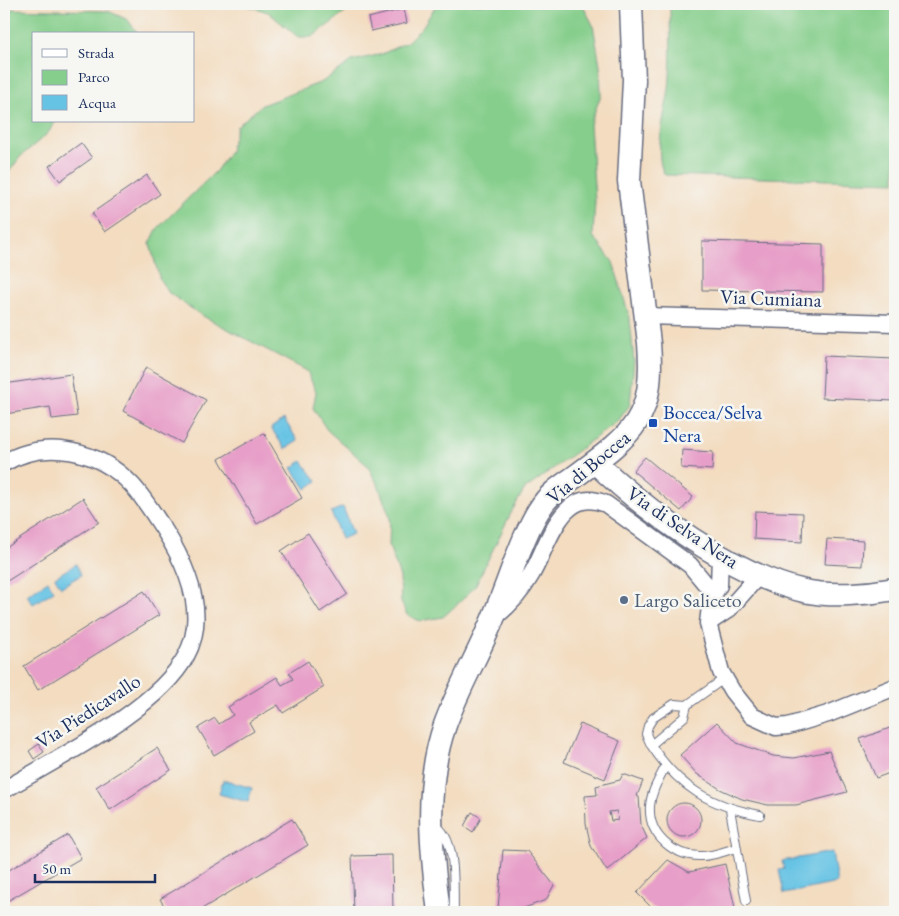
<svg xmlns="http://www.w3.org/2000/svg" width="899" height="916" font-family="'EB Garamond',serif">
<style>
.green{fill:#85ce8b;stroke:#507e74}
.water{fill:#66c3e4;stroke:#4079a1}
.building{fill:#e79ec8;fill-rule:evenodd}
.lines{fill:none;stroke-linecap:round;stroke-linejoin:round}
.lane-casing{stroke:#676c80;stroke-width:10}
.street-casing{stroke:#676c80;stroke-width:19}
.secondary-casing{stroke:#676c80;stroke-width:25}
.lane{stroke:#fff;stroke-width:8}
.street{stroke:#fff;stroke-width:16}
.secondary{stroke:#fff;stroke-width:22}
.transit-dot{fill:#1a4fb4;stroke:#f6f6f2;stroke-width:2}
.service-dot{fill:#5c6f8a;stroke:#f6f6f2;stroke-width:2}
.labels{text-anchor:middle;stroke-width:5;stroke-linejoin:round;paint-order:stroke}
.street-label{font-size:20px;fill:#1b2f5e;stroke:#f6f6f2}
.transit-label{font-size:20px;fill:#164399;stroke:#f6f6f2;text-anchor:start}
.service-label{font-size:20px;fill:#4e5e75;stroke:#f6f6f2;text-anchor:start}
</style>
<rect width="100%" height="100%" fill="#f6f6f2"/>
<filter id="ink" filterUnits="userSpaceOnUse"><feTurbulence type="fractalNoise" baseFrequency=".02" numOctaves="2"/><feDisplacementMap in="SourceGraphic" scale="10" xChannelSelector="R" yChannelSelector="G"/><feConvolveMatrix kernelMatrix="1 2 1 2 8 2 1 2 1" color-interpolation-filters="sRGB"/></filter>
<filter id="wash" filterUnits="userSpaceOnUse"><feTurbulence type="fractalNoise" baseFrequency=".0096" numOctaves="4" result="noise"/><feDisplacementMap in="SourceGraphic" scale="20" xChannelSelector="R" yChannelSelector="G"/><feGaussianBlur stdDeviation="1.12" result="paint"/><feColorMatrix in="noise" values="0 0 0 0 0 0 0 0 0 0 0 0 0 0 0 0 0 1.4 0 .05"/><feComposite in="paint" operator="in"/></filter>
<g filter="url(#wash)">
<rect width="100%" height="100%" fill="#f3dcbf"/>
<path class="green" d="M 242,4 L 357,4 L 312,37 L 298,37 L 268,12 Z
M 437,4 L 582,4 L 593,25 L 600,65 L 601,95 L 590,124 L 595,201 L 593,236 L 613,262 L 630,319 L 634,361 L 630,405 L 618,421 L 524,490 L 512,511 L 475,586 L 462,600 L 443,617 L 420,621 L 407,615 L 401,602 L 400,577 L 389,546 L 390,517 L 378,485 L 367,465 L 327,430 L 313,408 L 316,392 L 307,371 L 201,315 L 169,293 L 160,280 L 150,244 L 157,229 L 216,171 L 230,151 L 237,126 L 262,105 L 322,82 L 352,61 L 382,54 L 407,42 L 423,26 Z
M 670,4 L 895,4 L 895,182 L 665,175 C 652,156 666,111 669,89 C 672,60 670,32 670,4 Z
M 4,9 L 108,11 L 128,20 L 138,34 L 34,34 L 34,121 L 56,121 L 48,133 L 20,157 L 4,179 Z"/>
<path class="water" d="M 284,419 L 298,441 L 285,449 L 271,428 Z
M 302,461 L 317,481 L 306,489 L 292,468 Z
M 343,507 L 353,534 L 341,539 L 331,512 Z
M 76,564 L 81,575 L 61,587 L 55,577 Z
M 48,581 L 54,591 L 33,604 L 27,595 Z
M 223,780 L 252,788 L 248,802 L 219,794 Z
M 832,852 L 837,883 L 784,894 L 779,870 L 784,869 L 782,861 Z"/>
<g id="blocks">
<path class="building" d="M 404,9 L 407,23 L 371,31 L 368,18 Z
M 81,143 L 92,158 L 60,181 L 49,166 Z
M 147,175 L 160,194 L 105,232 L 92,213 Z
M 702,241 L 823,244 L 823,292 L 702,290 Z
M 824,356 L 895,359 L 895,401 L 822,398 Z
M 146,367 L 206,400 L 182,443 L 123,411 Z
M 71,374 L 77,416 L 52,419 L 50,407 L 5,414 L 4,384 Z
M 264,433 L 302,498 L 257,524 L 219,459 Z
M 682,450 L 713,452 L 712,470 L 681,468 Z
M 645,457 L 693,497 L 681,511 L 633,471 Z
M 83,498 L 99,522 L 4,583 L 4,549 Z
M 755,511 L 803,513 L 802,542 L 754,539 Z
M 308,533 L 347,594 L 320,612 L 281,551 Z
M 827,539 L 863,541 L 862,566 L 825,564 Z
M 144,591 L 159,615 L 38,690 L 24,666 Z
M 308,661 L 324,687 L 283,713 L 278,705 L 249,722 L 254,731 L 214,755 L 198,728 L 215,718 L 219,724 L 233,715 L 228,707 L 277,677 L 282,685 L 293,679 L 289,673 Z
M 717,722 L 737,743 L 773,756 L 794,758 L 829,751 L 847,792 L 796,805 L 768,805 L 742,799 L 720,789 L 697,774 L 680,755 Z
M 580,724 L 620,741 L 605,779 L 564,762 Z
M 895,726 L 895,771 L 876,778 L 860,739 Z
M 39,744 L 44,752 L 34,759 L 29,751 Z
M 157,748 L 171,770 L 110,810 L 96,787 Z
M 623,774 L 643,781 L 637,796 L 639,797 L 641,825 L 647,838 L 607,871 L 591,846 L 586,824 L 585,796 L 597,795 L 596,786 L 620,780 ZM 617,811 L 618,820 L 611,821 L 609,812 Z
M667 820a17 17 0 1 1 34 0a17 17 0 1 1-34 0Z
M 472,812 L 481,818 L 473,832 L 464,826 Z
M 292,819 L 308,845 L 200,910 L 201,912 L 168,912 L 160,899 Z
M 68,835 L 81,858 L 4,903 L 4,873 Z
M 503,850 L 527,851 L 554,885 L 546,900 L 516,911 L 498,909 Z
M 392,855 L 393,912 L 354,912 L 352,856 Z
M 668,860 L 689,872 L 725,864 L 736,912 L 668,912 L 651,907 L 637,893 Z"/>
</g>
</g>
<g filter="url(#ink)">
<use href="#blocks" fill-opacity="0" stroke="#676c80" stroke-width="1"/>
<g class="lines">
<g class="lane-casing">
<path id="lane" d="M 725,678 L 687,705 L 684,717 L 651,745 C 679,788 711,806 760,815
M 651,745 L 646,734 L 648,726 L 653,718 L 674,704 L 687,705
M 665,767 C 659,779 651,792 650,806 C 648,836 674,857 702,856 C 714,856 725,851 736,848
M 730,809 L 746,901
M 435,825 C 458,839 453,888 454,912"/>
</g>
<g class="street-casing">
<path id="street" d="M 645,316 L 895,323
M 4,463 C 46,438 99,450 132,485 C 144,498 153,513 163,528 C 186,564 209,614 186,656 C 157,710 57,758 4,790
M 720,556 L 719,585 L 711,599 L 708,623 L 721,672 L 732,691 L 752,716 L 776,727 L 788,726 L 828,714 L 895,687
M 496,616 C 511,604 522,591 531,575 C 548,547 561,484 606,504 L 690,565 L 714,594
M 708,623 L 729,609 L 759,575"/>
</g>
<g class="secondary-casing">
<path id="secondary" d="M 595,462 C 648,513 732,574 804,591 C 831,597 868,594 895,589
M 439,912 C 431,851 424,785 445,725 C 459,686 481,650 496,611 C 509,581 524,530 543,504 C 551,492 565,484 577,475 C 634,433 655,418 649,343 L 629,181 L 634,80 L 631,4"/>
</g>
<use href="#lane" class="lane"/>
<use href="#street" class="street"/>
<use href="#secondary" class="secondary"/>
</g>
</g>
<rect class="transit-dot" x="648" y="418" width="10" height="10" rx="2.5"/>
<circle class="service-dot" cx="624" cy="600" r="5"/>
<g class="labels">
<g class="street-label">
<text transform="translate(771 298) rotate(2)" y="7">Via Cumiana</text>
<text transform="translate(588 467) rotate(-40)" y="7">Via di Boccea</text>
<text transform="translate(683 527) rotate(34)" y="7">Via di Selva Nera</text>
<text transform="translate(88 711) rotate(-33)" y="7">Via Piedicavallo</text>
</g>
<g class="transit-label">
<text x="663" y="419">Boccea/Selva<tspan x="663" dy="23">Nera</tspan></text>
</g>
<g class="service-label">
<text x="634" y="607">Largo Saliceto</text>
</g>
</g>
<rect width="899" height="916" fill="none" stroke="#f6f6f2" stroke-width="20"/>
<rect x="32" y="32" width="162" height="90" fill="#f6f6f2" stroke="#9ea6b7"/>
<rect x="42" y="49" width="25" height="8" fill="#ffffff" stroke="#9ea6b7"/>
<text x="78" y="58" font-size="15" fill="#1b2f5e">Strada</text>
<rect x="42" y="70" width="25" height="15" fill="#85ce8b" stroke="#9ea6b7"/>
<text x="78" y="82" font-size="15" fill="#1b2f5e">Parco</text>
<rect x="42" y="95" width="25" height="15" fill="#66c3e4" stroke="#9ea6b7"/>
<text x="78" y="108" font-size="15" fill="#1b2f5e">Acqua</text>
<path d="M35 874v8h120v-8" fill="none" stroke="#1b2f5e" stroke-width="2.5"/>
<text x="42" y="874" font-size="15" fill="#1b2f5e" stroke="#f6f6f2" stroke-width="4" paint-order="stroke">50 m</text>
</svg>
